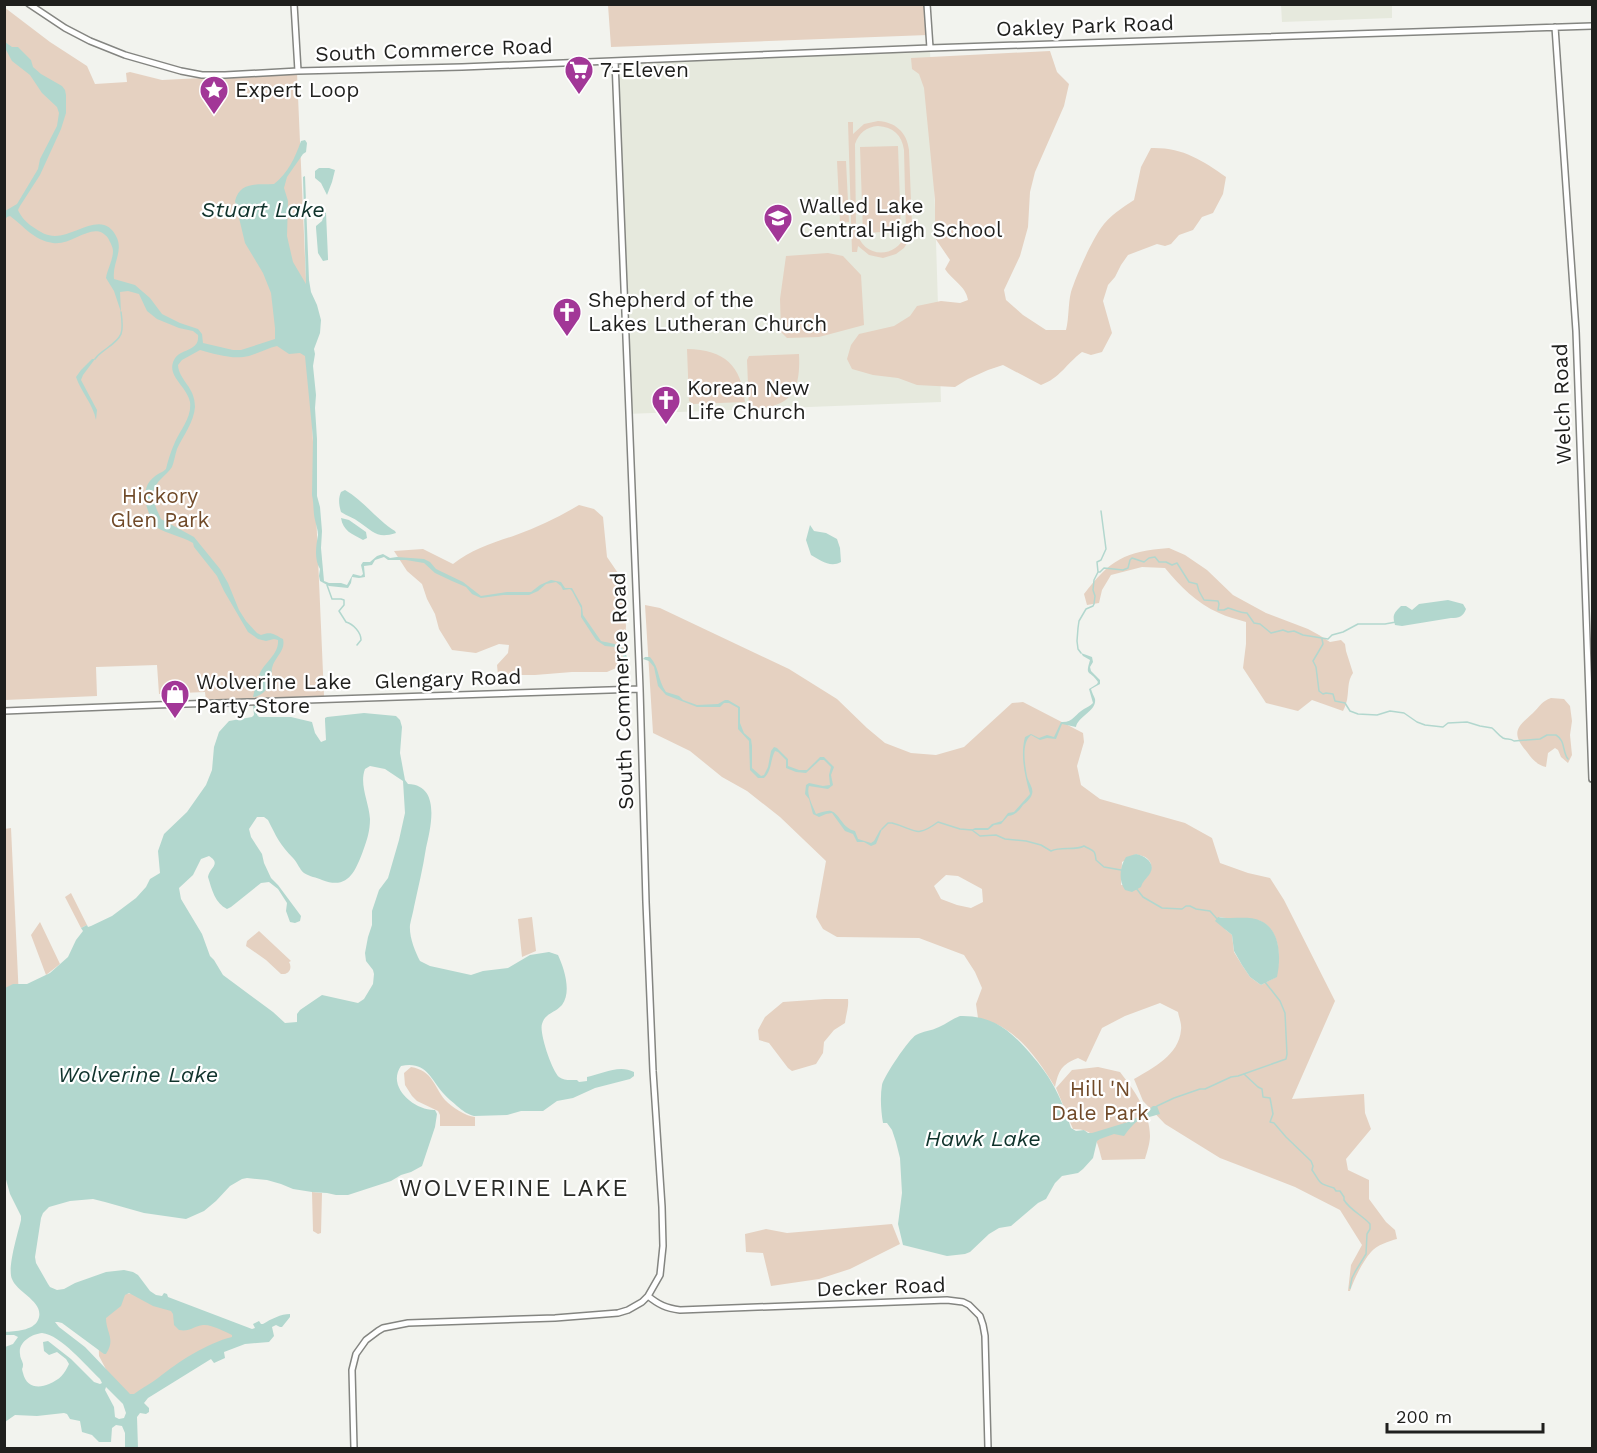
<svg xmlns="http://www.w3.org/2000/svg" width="1597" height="1453" font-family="'Work Sans',sans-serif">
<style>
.built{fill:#e6e9dd}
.green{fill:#e5d1c1;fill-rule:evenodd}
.water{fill:#b2d7ce;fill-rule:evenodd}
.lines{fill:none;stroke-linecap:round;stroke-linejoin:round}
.stream{stroke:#b2d7ce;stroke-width:1.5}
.tertiary-casing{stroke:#848581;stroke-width:8}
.tertiary{stroke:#fff;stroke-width:5}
.labels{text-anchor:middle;stroke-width:4.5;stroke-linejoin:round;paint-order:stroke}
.street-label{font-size:21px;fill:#1f1f1d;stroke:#fff}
.poi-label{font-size:21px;fill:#1f1f1d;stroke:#fff;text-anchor:start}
.park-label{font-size:21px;fill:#704a29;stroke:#fff}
.water-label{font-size:22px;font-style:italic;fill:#10332c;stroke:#fff}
.quarter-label{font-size:24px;letter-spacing:1.5px;fill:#292a26;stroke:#fff}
</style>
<rect width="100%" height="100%" fill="#f2f3ee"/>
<path class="built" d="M 1281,5 L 1392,5 L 1392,18 L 1282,22 Z
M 930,49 L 941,402 L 626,414 L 614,84 L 636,60 Z"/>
<path class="green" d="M 608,5 L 925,5 L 928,35 L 611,47 Z
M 4,7 L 50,42 L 87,66 L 95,84 L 127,82 L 126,73 L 130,72 L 162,80 L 297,73 L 324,696 L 206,701 L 205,692 L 159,694 L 157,665 L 96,667 L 97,696 L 5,700 Z
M 1050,51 L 1057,72 L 1069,84 L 1064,106 L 1035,172 L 1030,192 L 1028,227 L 1020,256 L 1004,290 L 1006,300 L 1023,315 L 1046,330 L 1066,330 C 1069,318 1068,304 1071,292 C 1076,276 1091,242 1101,228 C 1109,216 1122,208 1134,200 L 1141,167 L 1151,148 C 1182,147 1202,160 1226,177 L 1223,194 L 1213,213 L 1202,217 L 1193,230 L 1179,235 L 1171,244 L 1165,246 L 1157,244 L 1128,255 L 1121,265 L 1115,277 L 1108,285 L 1103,301 L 1112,333 L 1102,352 L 1091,355 L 1082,352 C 1066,364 1060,378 1041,385 L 1003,365 L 988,370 L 968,379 L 955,387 L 917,385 L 898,378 L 873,375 L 852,369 L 847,359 L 851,345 L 859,334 L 894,326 L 910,316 L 917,306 L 941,301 L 960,303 L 968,300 C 966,286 952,280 945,269 L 950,260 L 935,238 L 935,200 L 924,88 L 919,74 L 912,69 L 911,58 Z
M 878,121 C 895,122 907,132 909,150 L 912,226 L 909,240 L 904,248 L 896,254 L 883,258 L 869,255 L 858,246 L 857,252 L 852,252 L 848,122 L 853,122 L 853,134 L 864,124 ZM 878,126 C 893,127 902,135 904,150 L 906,234 C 895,261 861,258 856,229 L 855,144 C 859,133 866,127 878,126 Z
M 898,146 L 901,231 L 863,233 L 860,147 Z
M 837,161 L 846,161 L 849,222 L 840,223 Z
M 828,253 L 843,256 L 861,275 L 864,325 L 819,337 L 787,338 L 781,332 L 780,299 L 786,256 Z
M 687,349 C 725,350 741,365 745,402 L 693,404 L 689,401 Z
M 799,354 C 801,393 790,408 749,409 L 747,360 L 749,356 Z
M 579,505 L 594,509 L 603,517 L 607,557 L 620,576 L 626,626 L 623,665 L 607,672 L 572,672 L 535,675 L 498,675 L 497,665 L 508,653 L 509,645 L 499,644 L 476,653 L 452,650 L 439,629 L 435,614 L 427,599 L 422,584 L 407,571 L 394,551 L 423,549 L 453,564 C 472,549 493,543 516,535 C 538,527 559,517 579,505 Z
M 1169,548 L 1185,555 L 1207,570 L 1233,595 L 1266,613 L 1308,629 L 1319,635 L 1330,642 L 1341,640 L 1345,644 L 1346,651 L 1353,673 C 1347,682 1349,690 1347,700 C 1346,704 1345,707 1343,711 L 1312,700 L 1298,711 L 1266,703 L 1243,668 L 1246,644 L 1246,622 C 1237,619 1227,617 1219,613 C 1196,603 1180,586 1165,568 L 1142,567 L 1111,575 L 1102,590 L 1099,603 L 1087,605 L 1084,594 C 1110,560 1125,551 1169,548 Z
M 645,605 L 660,608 L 789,669 L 837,699 L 867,728 L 885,743 L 911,753 L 936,755 L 964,747 L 1012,703 L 1023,702 L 1083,733 L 1084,742 L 1077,766 L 1081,785 L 1100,799 L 1185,823 L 1212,838 L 1220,863 L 1248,873 L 1270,878 L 1284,900 L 1335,1001 L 1292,1099 L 1364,1094 L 1365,1113 L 1371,1129 L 1346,1159 L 1348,1170 L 1369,1180 L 1369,1199 L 1386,1222 L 1395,1230 L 1397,1239 C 1389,1241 1377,1245 1371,1252 C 1363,1261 1354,1279 1350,1291 L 1348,1291 L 1351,1265 L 1362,1245 L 1340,1210 L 1295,1187 L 1220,1158 L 1165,1124 L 1143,1101 L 1134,1079 C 1153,1068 1179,1055 1181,1030 C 1182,1024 1179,1018 1178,1012 L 1160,1003 L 1125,1016 L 1102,1028 L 1086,1062 L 1078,1058 C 1061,1065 1059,1070 1055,1087 C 1042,1066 1026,1042 1005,1029 C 997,1023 987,1021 978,1018 L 976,1004 L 982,988 L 975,972 L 964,955 L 919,938 L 837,937 L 823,929 L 816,917 L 826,861 L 780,817 L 747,791 L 722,777 L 690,751 L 653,733 ZM 1136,854 C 1138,855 1144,856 1145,857 C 1156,863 1151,877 1141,881 C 1135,883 1127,884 1121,885 L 1122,862 ZM 946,875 L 958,876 L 982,889 L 983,902 L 971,908 L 957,905 L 941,899 L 934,886 ZM 1219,917 C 1232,920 1244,917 1257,920 C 1281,927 1281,959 1276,977 L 1261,985 L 1250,977 L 1242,965 L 1234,952 L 1232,935 L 1226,930 Z
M 1551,698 L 1564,699 L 1570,706 L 1572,721 L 1570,735 L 1572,755 L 1568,763 L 1561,757 L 1558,750 L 1555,748 L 1548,753 L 1546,767 C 1537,765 1532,759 1527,752 C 1511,733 1516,728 1533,713 C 1540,706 1542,701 1551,698 Z
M 11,828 L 20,1020 L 5,1021 L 4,829 Z
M 71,893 L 87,925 L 81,928 L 65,897 Z
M 532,917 L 536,951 L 522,957 L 518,919 Z
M 40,922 L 60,964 L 46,975 L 31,935 Z
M 259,931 L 291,961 L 289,962 C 293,969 288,975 281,974 L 266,960 L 246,946 L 247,941 Z
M 825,999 L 848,999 C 849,1007 846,1014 845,1023 L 834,1030 L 824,1042 L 823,1053 L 816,1064 L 792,1071 L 788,1068 L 769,1043 L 759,1040 L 758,1030 L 765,1017 L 783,1002 Z
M 411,1067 C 433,1071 433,1085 445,1100 C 452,1107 465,1116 475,1117 L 475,1126 L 440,1126 L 440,1115 L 438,1111 L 417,1101 L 412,1096 L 405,1085 L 404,1073 Z
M 1098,1067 L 1120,1072 C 1134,1090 1150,1112 1150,1136 C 1150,1143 1147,1152 1145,1159 L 1102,1160 C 1097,1141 1096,1129 1073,1129 L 1056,1088 L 1072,1070 Z
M 312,1192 L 322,1193 L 321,1233 L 318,1234 L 313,1231 Z
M 892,1224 L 900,1244 L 850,1269 L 819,1279 L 771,1286 L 763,1253 L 746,1252 L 745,1234 L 766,1229 L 787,1233 Z
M 122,1293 L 137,1294 L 233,1329 L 237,1340 L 131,1398 L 110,1377 L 99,1356 L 98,1323 Z"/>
<path class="water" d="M 5,42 L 12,47 L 18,47 L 31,60 L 33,67 L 41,74 L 62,86 L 65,90 L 66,95 L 66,113 L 61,129 L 40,175 L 20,206 L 18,210 C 21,217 27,223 33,227 C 40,232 47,236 55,236 C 76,236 104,208 117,238 C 123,252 112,264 114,279 L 135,285 L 150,298 L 162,314 L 180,323 L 198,329 L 202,334 L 203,343 L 233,350 L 241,350 L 275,339 L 275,328 L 271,293 L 263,273 L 245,243 L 235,201 C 240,181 258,185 274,184 C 288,173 295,158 301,141 L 305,140 L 307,143 L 306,152 L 303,154 L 287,177 L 284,188 L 288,201 L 287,236 L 293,262 L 306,284 L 303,177 L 305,176 L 309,280 L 311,292 L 317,305 L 321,320 L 320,333 L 314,349 L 315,354 L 313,366 L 316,395 L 315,408 L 317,439 L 317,496 L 320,507 L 322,531 L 321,548 L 324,581 L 329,583 L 341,583 L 347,585 L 353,574 L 361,576 L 363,574 L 361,565 L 363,562 L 370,562 L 377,556 L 383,554 L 390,558 L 397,557 L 424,559 L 430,562 L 436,569 L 463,582 L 481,596 L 507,592 L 531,592 L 540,585 L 551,580 L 561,582 L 565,588 L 572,588 L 582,606 L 583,615 L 601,641 C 608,643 619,643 624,650 C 626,653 626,656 628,659 L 623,657 L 622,652 L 615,647 L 605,646 L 596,640 L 581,617 L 581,608 L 572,591 L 570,589 L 563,590 L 561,586 L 556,582 L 546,584 L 538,591 L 529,595 L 503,595 L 481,598 L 472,594 L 466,587 L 452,581 L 435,573 L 424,563 L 406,560 L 388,560 L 384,557 L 375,560 L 372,565 L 364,566 L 365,577 L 359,578 L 352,577 L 351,583 L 348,588 L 329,586 L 320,581 L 319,576 L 320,569 C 314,559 316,546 318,535 C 318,530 316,525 315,520 C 313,512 314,504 312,495 L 313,438 L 305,356 L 300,353 L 289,354 L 277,346 C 268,348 259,353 249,356 C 233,360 215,354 200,350 L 182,360 L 178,365 C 179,381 195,386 195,407 C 194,422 183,436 177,449 C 175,455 174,462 172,467 C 166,476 155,481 153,493 C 152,501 158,512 161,519 L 194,537 L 220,569 L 228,583 L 239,610 L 246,621 L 257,633 L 261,635 C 271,631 274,634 283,639 C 286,651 275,656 272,668 C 271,673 273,677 272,683 C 267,689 261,697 253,697 C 255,689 256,681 260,673 C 265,662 279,654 278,640 L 274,639 L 266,641 L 258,639 L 248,632 L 224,591 L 217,576 L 194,547 L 193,543 C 181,536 167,534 156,527 C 147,513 138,489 154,477 C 158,473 162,473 166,469 C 168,460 171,451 175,442 C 181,429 192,417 190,402 C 187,386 166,376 174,360 C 180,348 200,352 198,335 L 193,331 L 179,328 L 157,319 L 147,311 L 139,294 L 128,291 L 120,292 L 121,312 L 114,291 L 106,278 C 107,270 113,260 113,251 C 113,247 110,242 108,238 C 94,219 73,246 53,243 C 33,240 24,226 10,216 L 7,217 L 5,220 L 5,211 L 17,204 L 38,169 L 40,159 L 57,126 L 59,113 L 57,107 L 42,93 L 30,75 L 12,61 L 5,48 Z
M 319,168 L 329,168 L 335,170 L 332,182 L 327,195 L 321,183 L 315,178 L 315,171 Z
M 325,212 L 326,213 L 328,258 L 328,260 L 323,261 L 318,253 L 316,228 L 316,226 L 322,221 Z
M 92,359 L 95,359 L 83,375 L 81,380 L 97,410 L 96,420 C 93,404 81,392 76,377 L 81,370 Z
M 345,490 C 364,501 378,521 395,531 L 396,533 C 377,539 374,532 359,522 C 354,518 347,516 341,512 C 339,505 338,499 341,492 Z
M 341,518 L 349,520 L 366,532 L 367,538 L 363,540 C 352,534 343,531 341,518 Z
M 810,525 L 814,531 L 826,533 L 837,539 L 840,548 L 841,562 C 830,568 820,560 811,555 L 806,540 Z
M 1448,600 L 1463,604 L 1466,609 C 1463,617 1459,618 1451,618 L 1402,626 L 1395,625 C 1392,615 1394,613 1401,606 L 1406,606 L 1412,610 L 1419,604 Z
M 1081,653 L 1092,657 L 1093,662 L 1090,667 L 1091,671 L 1100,680 L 1100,684 L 1091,689 C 1092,693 1094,696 1095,699 C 1097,711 1078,716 1076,727 L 1062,724 L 1056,739 L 1047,738 L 1040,740 L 1031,735 C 1021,743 1025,765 1027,776 C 1028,782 1034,788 1032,794 C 1031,798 1026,803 1023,805 C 1019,811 1015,815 1008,816 L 1001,824 L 994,825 L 988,830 L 971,830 L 975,828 L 988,828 L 992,824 L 1002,821 L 1008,813 L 1014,812 L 1030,794 C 1025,776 1020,756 1025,737 L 1031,734 L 1039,738 L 1047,735 L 1054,737 L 1061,722 C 1073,723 1075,714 1084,709 C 1087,707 1090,706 1093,703 L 1089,689 L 1097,684 L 1098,682 C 1089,669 1085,677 1090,660 L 1083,656 Z
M 645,657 L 650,657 C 660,668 657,679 666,692 L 679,696 L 683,700 L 697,705 L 718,704 L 725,700 L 728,700 L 740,707 L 740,723 L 744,733 L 751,739 L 752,746 L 752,768 L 761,776 L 764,775 L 768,767 L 771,751 L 774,747 L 777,748 L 788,759 L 788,766 L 799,770 L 807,770 L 820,757 L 824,757 L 834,767 L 831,775 L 833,785 L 828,789 L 809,786 C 806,794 813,806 816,814 C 820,813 827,810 831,811 C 840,814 842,828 855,831 L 858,839 L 871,843 L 874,841 L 880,830 L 882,829 L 876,844 L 871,846 L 864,842 L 857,842 L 853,834 L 845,831 L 832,813 L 826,814 L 819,817 L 813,814 L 809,799 L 805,794 L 806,785 L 809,783 L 823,786 L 830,785 L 829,775 L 831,767 L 824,760 L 820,760 L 806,773 L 796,772 L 786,768 L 786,760 L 778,752 L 775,751 C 770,760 772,771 764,778 L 758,778 L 750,770 L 749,741 L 738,729 L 738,708 L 729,703 L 724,703 L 720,707 L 697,707 L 666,695 L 658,686 L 654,667 L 649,661 L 643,659 Z
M 253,705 L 258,705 L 257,715 L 259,717 L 291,717 L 312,722 L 315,733 L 321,742 L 326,740 L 325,721 L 325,718 L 327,717 L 364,713 L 396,716 L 400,720 L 402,727 L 400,753 L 405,780 L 408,784 C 441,785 431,827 426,848 C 423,868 418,888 414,907 C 413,913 411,919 410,925 C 409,937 415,951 420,961 L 430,966 L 471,975 L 483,971 L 508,968 L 530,955 L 549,952 L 558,955 C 564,968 572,992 562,1005 C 555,1013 545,1013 542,1024 C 539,1033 552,1071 559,1077 C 564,1081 571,1080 577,1080 L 579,1082 L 587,1081 L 587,1077 C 602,1074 619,1064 634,1072 L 634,1076 L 630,1079 L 595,1088 L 573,1098 L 557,1101 L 543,1111 L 521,1111 L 507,1115 L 474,1116 C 467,1114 463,1111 457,1106 C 453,1102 447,1098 443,1093 C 430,1078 426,1061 401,1066 C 386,1087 415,1111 435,1110 L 437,1114 L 435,1127 L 422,1166 L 411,1172 L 401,1175 L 391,1181 L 348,1195 L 336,1195 L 327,1193 L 312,1192 L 293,1189 L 281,1184 L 267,1180 L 247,1178 L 242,1179 L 230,1186 L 216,1201 L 204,1211 L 186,1219 L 144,1213 L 105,1202 L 93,1199 L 70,1201 L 49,1207 L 43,1213 L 41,1218 L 35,1257 L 36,1263 L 48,1284 L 50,1287 L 57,1290 L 64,1289 L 75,1283 L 106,1272 L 124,1270 L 133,1272 L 138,1275 L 150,1291 L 156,1295 L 162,1296 L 164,1293 L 167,1294 L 168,1297 L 252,1329 L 255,1328 L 253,1324 L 259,1321 L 261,1324 L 263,1324 C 271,1319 281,1314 290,1314 L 290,1317 L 282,1327 L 280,1327 L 276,1325 L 272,1327 L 274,1336 L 269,1342 L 245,1344 L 224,1352 L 225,1358 L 214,1363 L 211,1359 L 148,1398 L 144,1403 L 149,1408 L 149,1412 L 146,1414 L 140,1413 L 137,1417 L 138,1448 L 125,1448 L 125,1433 L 122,1426 L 116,1425 L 112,1428 L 111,1442 L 99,1442 L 92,1435 L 82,1432 L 80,1421 L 70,1419 L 67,1414 L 64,1413 L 37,1416 L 15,1415 L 5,1422 L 5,1347 L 13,1344 L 18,1337 L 14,1335 L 5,1335 L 5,1332 C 15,1331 33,1331 38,1320 C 46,1302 17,1293 12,1279 C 7,1268 18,1233 21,1220 L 21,1216 L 10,1194 L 5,1176 L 5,988 L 13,984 L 27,984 L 50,973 L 68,957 L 76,940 L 83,931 L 81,928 L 87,925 L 88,927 L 91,926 L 112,916 L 136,898 L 146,887 L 150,879 L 160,873 L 158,851 L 164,834 L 187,812 L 206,785 L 212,770 L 214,747 L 219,732 L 229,721 L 252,717 L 254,715 ZM 370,766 L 385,769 L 403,781 L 405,813 L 399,840 L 388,878 L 379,890 L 372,911 L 372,925 L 368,937 L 365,953 L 366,961 L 373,970 L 374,974 L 373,984 L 364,999 L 358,1003 L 322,995 L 300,1010 L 297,1014 L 297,1022 L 285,1023 L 273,1012 L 223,975 L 214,960 L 210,956 L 202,934 L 181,899 L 179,888 L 193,875 L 201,859 L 209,856 C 222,864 209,868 208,877 C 212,890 215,903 227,909 L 231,907 L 261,883 L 269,882 L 278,889 L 287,903 L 286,911 L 290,922 L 295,923 L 300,921 L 301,916 L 278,885 L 271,878 L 264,863 L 262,854 L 251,837 L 249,829 L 257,817 L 264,817 L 268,820 C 276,836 280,845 293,858 C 298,863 299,869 304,873 C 310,877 316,877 322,880 C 348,890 355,872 363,851 C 367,840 370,831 370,819 C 369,802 359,785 365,769 ZM 129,1293 L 153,1306 L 171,1311 L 173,1314 L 174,1325 L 179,1330 C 190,1332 194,1326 203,1325 C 211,1324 226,1332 232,1335 L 232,1337 C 207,1343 178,1362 158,1378 C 150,1384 142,1388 134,1394 L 130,1394 L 85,1347 L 59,1327 L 55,1322 L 58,1322 L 62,1323 L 104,1354 L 106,1354 C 116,1339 106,1333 106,1318 L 121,1306 L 125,1295 ZM 42,1333 C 61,1335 86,1366 100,1379 L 102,1383 L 100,1384 L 94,1382 L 71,1359 L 48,1341 L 43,1342 L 44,1351 L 49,1355 L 57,1352 L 66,1359 L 69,1364 C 64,1375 60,1379 49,1384 C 38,1389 26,1387 23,1373 C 21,1366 23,1371 23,1364 C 22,1360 20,1358 20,1354 C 18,1342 32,1334 42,1333 ZM 106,1387 L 123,1404 L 126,1413 L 124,1418 L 119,1419 L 115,1417 L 114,1407 L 105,1390 Z
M 1136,854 C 1146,856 1157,864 1149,875 C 1145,880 1143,881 1141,887 L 1132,892 L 1125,890 C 1118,880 1120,866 1126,857 Z
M 1218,917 C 1232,920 1248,915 1261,921 C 1281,930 1281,959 1277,977 L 1261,985 L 1250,977 L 1242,965 L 1234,951 L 1232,935 L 1215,921 Z
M 960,1016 C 995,1015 1013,1033 1034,1058 C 1053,1080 1062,1100 1071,1128 L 1076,1131 L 1084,1130 L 1088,1133 L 1092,1133 L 1128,1122 L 1142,1115 L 1153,1106 L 1157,1106 L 1160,1114 C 1139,1120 1138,1117 1124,1136 L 1114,1134 L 1100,1139 L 1097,1141 L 1093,1158 L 1083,1169 L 1078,1173 L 1062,1176 L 1055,1183 L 1046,1199 L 1038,1203 L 1011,1226 L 999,1228 L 989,1234 L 970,1252 L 965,1254 L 947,1256 L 903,1245 L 898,1224 L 902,1193 L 900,1158 L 896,1142 L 892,1130 L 887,1123 L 883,1123 C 881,1111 880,1097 882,1085 C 884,1076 909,1039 916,1035 C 923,1031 931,1031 939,1027 C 946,1024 952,1019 960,1016 Z"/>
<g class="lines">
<path class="stream" d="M 95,359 C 98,354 101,353 106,349 C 123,337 124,333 121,312
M 1098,572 L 1100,572 L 1104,568 L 1123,570 L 1128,568 L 1130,560 L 1132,558 L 1144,562 L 1149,558 L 1155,557 L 1159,562 L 1166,562 L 1172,565 L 1177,563 L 1189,582 L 1197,584 L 1199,591 L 1204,600 L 1218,601 L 1219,604 L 1218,610 L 1224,610 L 1228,608 C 1235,610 1240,613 1247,613 L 1254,623 L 1260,624 L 1271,633 L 1283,630 L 1288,632 L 1294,631 L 1303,635 L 1328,639 L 1332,635 L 1343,632 L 1358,624 L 1385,624 L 1396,622
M 327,585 L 332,599 L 341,599 L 344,600 L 344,605 L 339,611 L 346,622 C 353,624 361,632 361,640 L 357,645
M 1322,639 L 1323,644 L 1313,661 L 1316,667 L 1319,691 L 1323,694 L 1326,693 L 1333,694 L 1335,701 L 1345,703 L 1350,711 L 1358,714 L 1377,715 L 1390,711 L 1404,713 L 1417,722 L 1425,725 L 1443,727 L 1448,723 L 1467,722 L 1480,726 L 1492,728 C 1496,731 1498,735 1503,738 C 1507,740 1510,738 1514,741 L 1540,739 L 1547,735 L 1556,735 C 1566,741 1562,752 1568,759
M 1081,653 L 1078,649 L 1077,641 L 1078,628 L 1079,621 L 1086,609 L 1093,606 L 1094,604 L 1095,596 L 1093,590 L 1094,580 L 1098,572 L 1097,562 L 1101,560 L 1106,549 L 1101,511
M 882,829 L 888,823 L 892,823 C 916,829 915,839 938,822 L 960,829 L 972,830 L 980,836 L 996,835 L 1005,839 L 1026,841 L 1041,845 L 1051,851 C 1061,846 1075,851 1084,846 C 1093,851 1095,849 1096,860 L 1104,867 L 1121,870
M 1136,888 L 1143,897 L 1162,908 L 1182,909 L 1186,906 L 1190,906 L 1196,909 L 1210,911 L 1218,920
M 1244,1074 L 1258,1087 L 1262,1089 L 1263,1097 L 1270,1098 L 1273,1114 L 1270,1122 L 1274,1123 L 1286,1137 L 1311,1161 L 1313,1166 L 1312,1170 C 1321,1183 1317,1183 1334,1188 L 1336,1191 L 1340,1191 L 1344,1197 L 1344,1200 C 1350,1210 1362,1215 1370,1224 L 1370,1229 L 1367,1234 L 1366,1254 L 1355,1272 L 1352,1278 L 1350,1288
M 1157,1106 L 1174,1098 L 1200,1089 L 1205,1089 L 1231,1077 L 1238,1076 L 1286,1059 L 1287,1054 L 1285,1013 L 1280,1001 L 1265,982"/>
<g class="tertiary-casing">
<path id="tertiary" d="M 29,4 L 65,28 L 90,41 L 125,55 L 181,71 L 202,75 L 225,75 L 298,71 L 462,67 L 930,48 L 1592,26
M 294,4 L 298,71
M 927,4 L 930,48
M 1555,27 L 1576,331 L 1592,779
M 4,711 L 155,705 L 640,689
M 648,1296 C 659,1305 666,1308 680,1310 L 947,1300 L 963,1302 L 969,1305 L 980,1316 L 983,1325 L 985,1336 L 988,1448
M 354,1448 L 352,1370 L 356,1354 L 366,1340 L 378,1331 L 383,1328 L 408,1323 L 555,1318 L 618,1313 L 628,1310 L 642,1302 L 648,1296 L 660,1275 L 663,1246 L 662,1207 L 653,1071 L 646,902 L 640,689 L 615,61"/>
</g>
<use href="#tertiary" class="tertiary"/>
</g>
<defs>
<g id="supermarket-pin" transform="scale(1.5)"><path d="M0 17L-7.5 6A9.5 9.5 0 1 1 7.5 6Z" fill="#a23797" stroke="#fff"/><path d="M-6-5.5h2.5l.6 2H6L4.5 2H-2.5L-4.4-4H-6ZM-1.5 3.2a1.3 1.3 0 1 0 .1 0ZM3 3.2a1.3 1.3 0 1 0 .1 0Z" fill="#fff"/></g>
<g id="sight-pin" transform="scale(1.5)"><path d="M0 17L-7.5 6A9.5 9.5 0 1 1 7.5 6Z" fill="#a23797" stroke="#fff"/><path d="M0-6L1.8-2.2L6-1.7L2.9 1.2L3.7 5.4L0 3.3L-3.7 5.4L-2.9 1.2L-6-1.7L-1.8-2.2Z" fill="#fff"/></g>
<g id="school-pin" transform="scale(1.5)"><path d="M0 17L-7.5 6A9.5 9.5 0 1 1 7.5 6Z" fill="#a23797" stroke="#fff"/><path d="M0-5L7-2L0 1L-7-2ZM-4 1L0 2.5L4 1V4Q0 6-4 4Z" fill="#fff"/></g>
<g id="church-pin" transform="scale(1.5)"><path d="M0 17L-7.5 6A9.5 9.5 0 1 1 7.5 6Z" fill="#a23797" stroke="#fff"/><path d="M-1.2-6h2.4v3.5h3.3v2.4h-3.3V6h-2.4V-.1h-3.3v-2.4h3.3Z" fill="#fff"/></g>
<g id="shop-pin" transform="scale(1.5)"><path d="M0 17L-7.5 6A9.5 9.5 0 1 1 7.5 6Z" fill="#a23797" stroke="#fff"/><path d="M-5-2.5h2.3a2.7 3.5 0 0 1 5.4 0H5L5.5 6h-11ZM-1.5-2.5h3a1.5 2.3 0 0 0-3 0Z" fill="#fff"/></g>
</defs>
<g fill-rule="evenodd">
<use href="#supermarket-pin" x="579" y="70"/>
<use href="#sight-pin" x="214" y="90"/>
<use href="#school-pin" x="778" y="218"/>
<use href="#church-pin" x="567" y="312"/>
<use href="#church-pin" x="666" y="400"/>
<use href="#shop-pin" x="175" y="694"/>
</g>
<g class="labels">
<g class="street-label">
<text transform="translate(1085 26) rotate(-2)" y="7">Oakley Park Road</text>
<text transform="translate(434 50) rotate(-2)" y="7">South Commerce Road</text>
<text transform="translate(1562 404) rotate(-92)" y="7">Welch Road</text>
<text transform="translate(448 679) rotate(-2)" y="7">Glengary Road</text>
<text transform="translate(622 691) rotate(-92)" y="7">South Commerce Road</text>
<text transform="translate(881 1287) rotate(-2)" y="7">Decker Road</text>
</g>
<g class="poi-label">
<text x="600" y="77">7-Eleven</text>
<text x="235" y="97">Expert Loop</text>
<text x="799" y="213">Walled Lake<tspan x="799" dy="24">Central High School</tspan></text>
<text x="588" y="307">Shepherd of the<tspan x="588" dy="24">Lakes Lutheran Church</tspan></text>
<text x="687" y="395">Korean New<tspan x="687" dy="24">Life Church</tspan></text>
<text x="196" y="689">Wolverine Lake<tspan x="196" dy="24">Party Store</tspan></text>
</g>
<g class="park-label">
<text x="160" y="503">Hickory<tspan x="160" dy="24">Glen Park</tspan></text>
<text x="1100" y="1096">Hill 'N<tspan x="1100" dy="24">Dale Park</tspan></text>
</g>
<g class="water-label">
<text x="263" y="217">Stuart Lake</text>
<text x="138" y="1082">Wolverine Lake</text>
<text x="983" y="1146">Hawk Lake</text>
</g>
<g class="quarter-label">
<text x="514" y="1196">WOLVERINE LAKE</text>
</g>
</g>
<rect width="1597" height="1453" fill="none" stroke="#1f1f1d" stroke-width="12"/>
<path d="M1387 1423v9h156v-9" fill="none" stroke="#1f1f1d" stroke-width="3"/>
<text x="1396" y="1423" font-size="18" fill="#1f1f1d" stroke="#ffffff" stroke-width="4.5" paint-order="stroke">200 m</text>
</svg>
